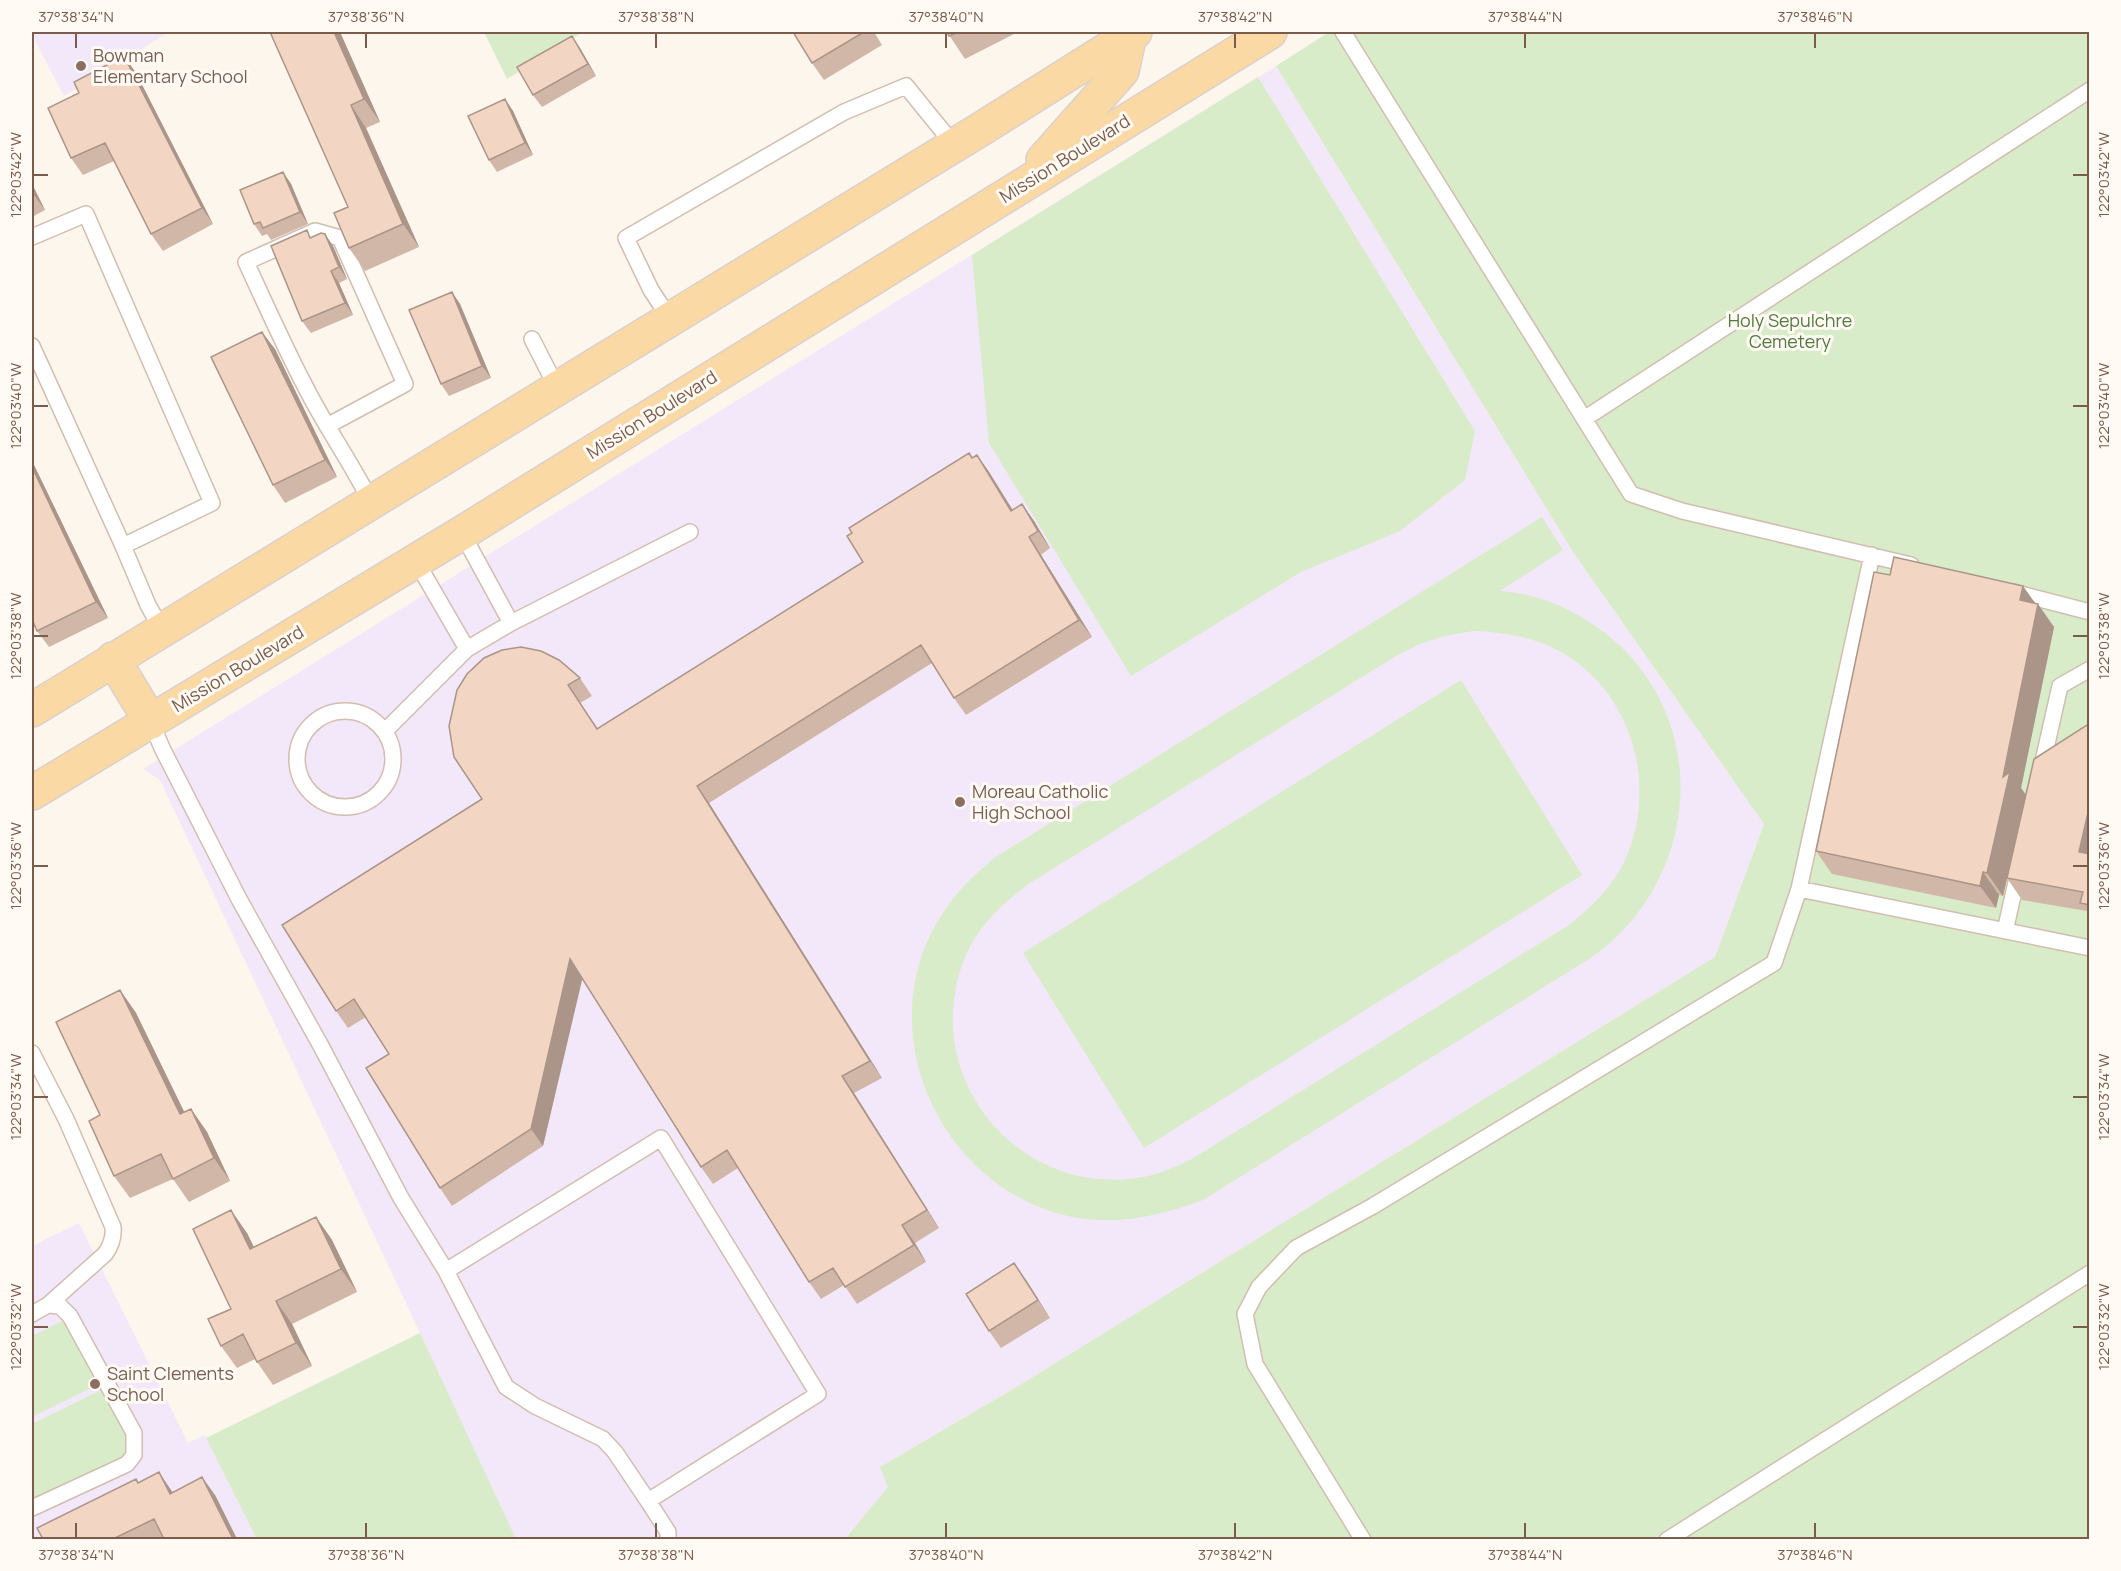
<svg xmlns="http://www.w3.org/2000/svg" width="2121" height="1571" font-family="Manrope,sans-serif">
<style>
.education{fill:#f3e8fa}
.green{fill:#d8ecc9;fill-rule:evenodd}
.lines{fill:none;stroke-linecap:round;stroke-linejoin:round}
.service-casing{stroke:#d1beb0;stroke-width:18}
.primary-casing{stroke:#dad1cd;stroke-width:36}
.service{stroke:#fff;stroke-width:15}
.primary{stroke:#fbd9a5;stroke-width:33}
.wall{fill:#d1b7a8}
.shaded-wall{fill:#aa9588}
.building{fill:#f3d5c3;stroke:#aa9588;stroke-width:1.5}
.ticks{fill:none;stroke:#7a5c4d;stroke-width:2}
.education-dot{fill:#8d6e63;stroke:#fffaf3;stroke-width:2}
.labels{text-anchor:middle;stroke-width:6;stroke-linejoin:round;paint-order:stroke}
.education-label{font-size:18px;fill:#785e54;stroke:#fffaf3;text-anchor:start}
.street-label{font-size:18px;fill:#7a5c4d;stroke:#fffaf3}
.park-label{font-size:18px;fill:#537a41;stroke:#fffaf3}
.neatline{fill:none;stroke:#7a5c4d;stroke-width:2}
.ticks-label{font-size:15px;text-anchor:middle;fill:#7a5c4d}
</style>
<rect width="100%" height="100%" fill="#fdf6ec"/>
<path class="education" d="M 32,32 L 169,32 L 64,96 L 32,35 Z
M 1276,66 L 1573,552 L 1764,824 L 1715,957 L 1013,1389 L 880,1467 L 889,1487 L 844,1539 L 32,1540 L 32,1246 L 79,1223 L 188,1443 L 204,1435 L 207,1438 L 420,1333 L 160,780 L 143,769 Z"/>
<path class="green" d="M 484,32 L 583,32 L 507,79 Z
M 1329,32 L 2089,32 L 2089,1539 L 844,1540 L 888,1487 L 880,1467 L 1013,1389 L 1715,957 L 1764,824 L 1573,552 L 1276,66 Z
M 1258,77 L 1475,431 L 1465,480 L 1400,531 L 1301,572 L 1131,676 L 989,443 L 972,255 Z
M 1542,517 L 1563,550 L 1500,591 C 1509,592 1518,593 1527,595 C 1564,603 1605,628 1631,657 C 1713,749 1689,892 1589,959 L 1203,1200 C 1155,1218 1106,1228 1056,1213 C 930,1175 868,1016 947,907 C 960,888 977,873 994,858 ZM 1474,631 C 1494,632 1514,634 1533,640 C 1624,668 1663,776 1625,860 C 1613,886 1591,907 1569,925 L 1190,1160 C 1175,1167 1160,1174 1143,1177 C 1048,1195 959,1124 953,1028 C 952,1000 957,970 971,945 C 985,919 1007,900 1030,883 L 1391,659 C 1422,641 1439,636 1474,631 Z
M 1461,680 L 1582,875 L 1144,1148 L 1023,953 Z
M 76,1314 L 107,1380 L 32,1417 L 32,1336 Z
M 420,1333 L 516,1539 L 257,1539 L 206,1438 Z
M 111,1385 L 143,1451 L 32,1505 L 32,1424 Z"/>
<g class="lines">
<g class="service-casing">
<path id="service" d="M 1343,32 L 1631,494 L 1682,511 L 1911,565
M 32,237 L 86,214 L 212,503 L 123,546 L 32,346
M 670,319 L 651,290 L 626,238 L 844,112 L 906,86 L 954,145
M 532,339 L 557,388
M 1584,419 L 2090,90
M 327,426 L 405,384 L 340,238 L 315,231 L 246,262 C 265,303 284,346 305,386 C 325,426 351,462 371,502
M 462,533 L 511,623
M 123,546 L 148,605 L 162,630
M 416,561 L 467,649
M 2013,592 L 2090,612
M297 759a48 48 0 1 1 96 0a48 48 0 1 1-96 0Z
M 151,722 L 162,748 L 239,899 L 321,1046 L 401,1198 L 446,1271 L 506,1387 L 535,1406 L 603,1439 L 615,1452 L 648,1501 L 818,1394 L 661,1138 L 446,1271
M 385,731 L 467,649 L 511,623 L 690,532
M 2041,770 L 2060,686 L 2090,669
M 1799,889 L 2090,948
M 2005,931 L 2019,869
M 32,1053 L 66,1119 L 113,1227 C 114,1238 111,1246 105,1254 L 48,1305 L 32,1314
M 648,1501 L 668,1532 L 668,1540
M 32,1508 L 127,1464 L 134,1455 L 134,1433 L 70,1316 L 60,1306 L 48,1305
M 1363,1540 L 1255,1364 L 1245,1314 L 1259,1287 L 1296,1248 L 1373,1206 L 1774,963 L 1799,889 L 1872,555
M 1667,1540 L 2090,1273"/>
</g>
<g class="primary-casing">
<path id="primary" d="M 1043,160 L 1122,71 L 1130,34
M 113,659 L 151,722
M 32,710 L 981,129 L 1135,32
M 32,793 L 462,533 L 1270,32"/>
</g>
<use href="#service" class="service"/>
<use href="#primary" class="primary"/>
</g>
<path class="wall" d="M 340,32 L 380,122 L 366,128 L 419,247 L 365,271 L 349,248 L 348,207 Z
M 793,32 L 874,32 L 882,45 L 824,80 L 812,63 Z
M 947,32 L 1018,32 L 965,59 Z
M 580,48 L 596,76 L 542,107 L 533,95 Z
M 124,56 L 136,73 L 213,224 L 163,251 L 151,234 L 114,161 L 83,175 L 71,158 L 79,93 Z
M 505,99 L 513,111 L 533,155 L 497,172 L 489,160 Z
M 283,172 L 291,184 L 308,224 L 271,240 L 267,234 L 262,236 L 254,224 Z
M 32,184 L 45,210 L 32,217 Z
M 325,234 L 333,246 L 347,279 L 339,283 L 353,315 L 311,333 L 302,321 L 312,237 Z
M 452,292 L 460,304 L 491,378 L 449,396 L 441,384 Z
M 275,349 L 337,477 L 285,503 L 273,485 Z
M 977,455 L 989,472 L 1012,510 L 1022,504 L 1034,521 L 1050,548 L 1041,555 L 1092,637 L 966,715 L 954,698 L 932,663 L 709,803 L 882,1078 L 854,1093 L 939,1228 L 915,1243 L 926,1262 L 857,1304 L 844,1285 L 821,1299 L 809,1282 L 738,1168 L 713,1184 L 701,1167 L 582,978 L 543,1146 L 452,1206 L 440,1188 L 389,1054 L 366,1017 L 348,1028 L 336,1011 L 482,799 L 454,757 L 580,678 L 592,696 L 580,703 L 598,729 L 863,562 L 972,458 Z
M 32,461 L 108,618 L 49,647 L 37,631 L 32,619 Z
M 2035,603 L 2054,627 L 2021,788 L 2026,795 L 2003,896 L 1999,895 L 1996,908 L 1832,874 L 1816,851 Z
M 2090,723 L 2090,916 L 2087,911 L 2022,900 L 2007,878 Z
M 120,990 L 136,1013 L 184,1112 L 191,1109 L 207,1132 L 230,1181 L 189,1202 L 173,1179 L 130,1198 L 114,1176 L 100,1115 Z
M 316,1217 L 332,1240 L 357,1292 L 292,1324 L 312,1366 L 273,1385 L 255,1359 L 237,1368 L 221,1346 L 231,1309 L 247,1233 L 254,1247 Z
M 1026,1280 L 1050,1318 L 1001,1348 L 989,1331 Z
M 136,1479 L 138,1482 L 171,1490 L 173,1492 L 215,1495 L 237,1539 L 164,1539 L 163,1538 L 161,1539 L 43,1539 Z"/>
<path class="shaded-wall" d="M 334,32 L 340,32 L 380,122 L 364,99 Z
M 572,36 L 580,48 L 596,76 L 588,64 Z
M 124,56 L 136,73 L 213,224 L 202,208 Z
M 505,99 L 513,111 L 533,155 L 525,143 Z
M 351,105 L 366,128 L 419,247 L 403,224 Z
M 283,172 L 291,184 L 308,224 L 300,212 Z
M 32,184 L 45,210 L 34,195 L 32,190 Z
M 325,234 L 333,246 L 347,279 L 339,267 Z
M 331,271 L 339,283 L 353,315 L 345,303 Z
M 452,292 L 460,304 L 491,378 L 482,366 Z
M 262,332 L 275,349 L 337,477 L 325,460 Z
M 977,455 L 989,472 L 1024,528 L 1011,511 Z
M 32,462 L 34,465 L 108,618 L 96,602 L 32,467 Z
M 1022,504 L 1034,521 L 1050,548 L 1038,531 Z
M 1029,537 L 1041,555 L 1092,637 L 1079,620 Z
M 2023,586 L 2038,607 L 2038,604 L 2054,627 L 2021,788 L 2026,795 L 2003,896 L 1987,873 L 2003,777 L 2020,600 Z
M 697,786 L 709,803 L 882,1078 L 870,1061 Z
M 2090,804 L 2090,867 L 2079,852 Z
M 1983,872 L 1999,895 L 1996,908 L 1980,886 Z
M 570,959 L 583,976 L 543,1146 L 531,1129 Z
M 120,990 L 136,1013 L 196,1136 L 180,1114 Z
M 842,1076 L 854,1093 L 939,1228 L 927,1210 Z
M 191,1109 L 207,1132 L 230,1181 L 214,1158 Z
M 231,1210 L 247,1233 L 266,1272 L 250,1249 Z
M 316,1217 L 332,1240 L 357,1292 L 341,1269 Z
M 902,1225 L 915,1243 L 926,1262 L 914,1245 Z
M 1014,1263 L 1026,1280 L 1050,1318 L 1038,1300 Z
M 276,1301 L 292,1324 L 312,1366 L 296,1343 Z
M 159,1472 L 171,1490 L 182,1511 L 170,1494 Z
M 202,1477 L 215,1495 L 237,1539 L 233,1539 Z"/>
<path class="building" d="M 270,32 L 334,32 L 364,99 L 351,105 L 403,224 L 349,248 L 334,213 L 348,207 Z
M 793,32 L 864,32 L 812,63 Z
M 947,32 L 958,32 L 949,36 Z
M 572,36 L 588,64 L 533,95 L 517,67 Z
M 124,56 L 202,208 L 151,234 L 105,143 L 71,158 L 48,108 L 79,93 L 74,82 Z
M 505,99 L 525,143 L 489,160 L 468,116 Z
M 283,172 L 300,212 L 263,228 L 260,222 L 254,224 L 240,190 Z
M 307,230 L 310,238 L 321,233 L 325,234 L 339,267 L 331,271 L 345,303 L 302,321 L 271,246 Z
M 452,292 L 482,366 L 441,384 L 409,310 Z
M 262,332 L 325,460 L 273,485 L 211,357 Z
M 969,453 L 972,458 L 977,455 L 1011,511 L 1022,504 L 1038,531 L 1029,537 L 1079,620 L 954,698 L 921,645 L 697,786 L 870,1061 L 842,1076 L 927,1210 L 902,1225 L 914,1245 L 845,1287 L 833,1268 L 809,1282 L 727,1150 L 701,1167 L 570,959 L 531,1129 L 440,1188 L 366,1068 L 389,1054 L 354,999 L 336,1011 L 282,925 L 482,799 L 454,757 L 449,726 L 457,690 L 467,674 L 484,658 L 502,650 L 521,647 L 541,651 L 559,660 L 580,678 L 568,685 L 597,729 L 863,562 L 847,536 L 852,533 L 849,528 Z
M 32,467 L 96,602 L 37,631 L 32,619 Z
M 1894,557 L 2023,586 L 2020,600 L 2038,604 L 2003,777 L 2010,772 L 1987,873 L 1983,872 L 1980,886 L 1816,851 L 1874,572 L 1890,575 Z
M 2090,723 L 2090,804 L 2079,852 L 2090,854 L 2090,905 L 2080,903 L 2083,892 L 2007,878 L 2034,759 Z
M 120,990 L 180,1114 L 191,1109 L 214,1158 L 173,1179 L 161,1154 L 114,1176 L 89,1121 L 100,1115 L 56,1022 Z
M 231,1210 L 250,1249 L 316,1217 L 341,1269 L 276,1301 L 296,1343 L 257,1362 L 243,1334 L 221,1346 L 208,1319 L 231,1309 L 193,1229 Z
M 1014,1263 L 1038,1300 L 989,1331 L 966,1294 Z
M 159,1472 L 170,1494 L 202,1477 L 233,1539 L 164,1539 L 154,1519 L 113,1539 L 43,1539 L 37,1528 L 136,1479 L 138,1483 Z"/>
<path class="ticks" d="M 76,33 L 76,48M 366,33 L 366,48M 656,33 L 656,48M 946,33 L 946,48M 1235,33 L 1235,48M 1525,33 L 1525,48M 1815,33 L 1815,48M 33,175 L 48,175M 2073,175 L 2088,175M 33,406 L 48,406M 2073,406 L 2088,406M 33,636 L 48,636M 2073,636 L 2088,636M 33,866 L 48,866M 2073,866 L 2088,866M 33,1097 L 48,1097M 2073,1097 L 2088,1097M 33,1327 L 48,1327M 2073,1327 L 2088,1327M 76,1523 L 76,1538M 366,1523 L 366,1538M 656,1523 L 656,1538M 946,1523 L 946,1538M 1235,1523 L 1235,1538M 1525,1523 L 1525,1538M 1815,1523 L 1815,1538"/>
<g class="education-dot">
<circle cx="81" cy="66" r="6"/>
<circle cx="960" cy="802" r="6"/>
<circle cx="95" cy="1384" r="6"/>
</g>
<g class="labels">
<g class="education-label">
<text x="93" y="62">Bowman<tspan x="93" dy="21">Elementary School</tspan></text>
<text x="972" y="798">Moreau Catholic<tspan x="972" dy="21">High School</tspan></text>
<text x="107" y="1380">Saint Clements<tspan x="107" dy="21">School</tspan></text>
</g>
<g class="street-label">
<text transform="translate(1065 159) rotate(-32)" y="6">Mission Boulevard</text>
<text transform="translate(652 415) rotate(-32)" y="6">Mission Boulevard</text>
<text transform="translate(238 669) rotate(-31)" y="6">Mission Boulevard</text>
</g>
<g class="park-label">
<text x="1790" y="327">Holy Sepulchre<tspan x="1790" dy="21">Cemetery</tspan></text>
</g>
</g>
<rect width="2121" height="1571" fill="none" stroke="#fffaf3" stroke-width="66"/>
<rect x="33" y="33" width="2055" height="1505" class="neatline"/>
<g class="ticks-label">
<text x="76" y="22">37°38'34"N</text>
<text x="366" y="22">37°38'36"N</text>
<text x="656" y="22">37°38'38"N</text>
<text x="946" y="22">37°38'40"N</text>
<text x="1235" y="22">37°38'42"N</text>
<text x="1525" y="22">37°38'44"N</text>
<text x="1815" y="22">37°38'46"N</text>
<text transform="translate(2104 175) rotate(-90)" y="5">122°03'42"W</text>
<text transform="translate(16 175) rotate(-90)" y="5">122°03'42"W</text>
<text transform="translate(2104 406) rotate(-90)" y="5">122°03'40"W</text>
<text transform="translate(16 406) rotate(-90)" y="5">122°03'40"W</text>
<text transform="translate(2104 636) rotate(-90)" y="5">122°03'38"W</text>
<text transform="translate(16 636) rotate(-90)" y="5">122°03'38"W</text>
<text transform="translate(2104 866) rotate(-90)" y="5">122°03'36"W</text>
<text transform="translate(16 866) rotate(-90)" y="5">122°03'36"W</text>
<text transform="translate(2104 1097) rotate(-90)" y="5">122°03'34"W</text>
<text transform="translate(16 1097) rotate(-90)" y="5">122°03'34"W</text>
<text transform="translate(2104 1327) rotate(-90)" y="5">122°03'32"W</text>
<text transform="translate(16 1327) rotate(-90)" y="5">122°03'32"W</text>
<text x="76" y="1560">37°38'34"N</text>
<text x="366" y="1560">37°38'36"N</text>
<text x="656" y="1560">37°38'38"N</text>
<text x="946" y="1560">37°38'40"N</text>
<text x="1235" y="1560">37°38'42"N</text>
<text x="1525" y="1560">37°38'44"N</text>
<text x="1815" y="1560">37°38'46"N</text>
</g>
</svg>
